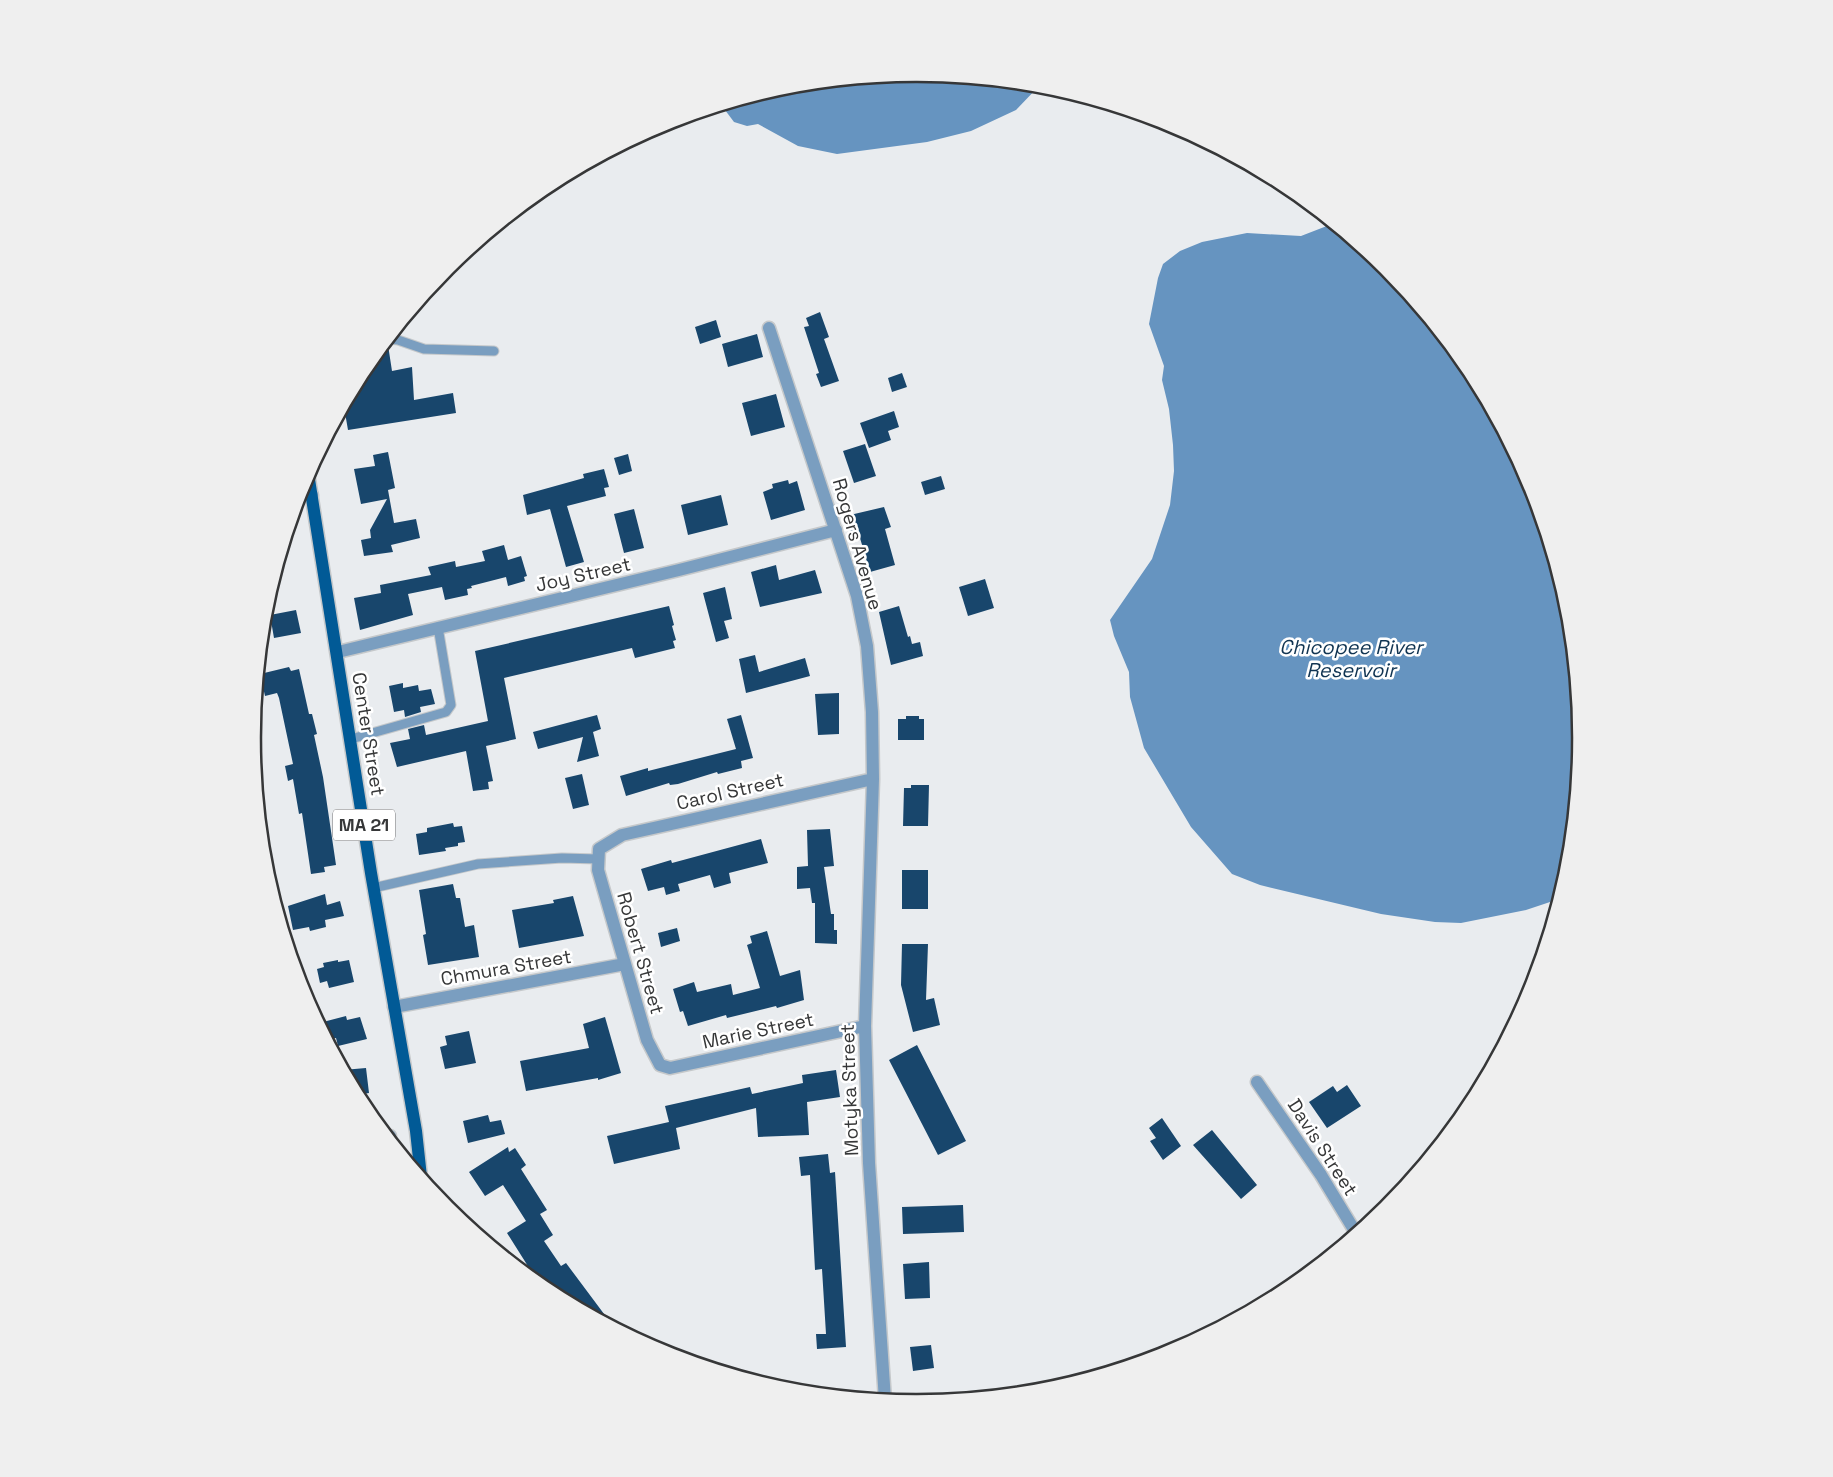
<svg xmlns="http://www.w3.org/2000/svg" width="1833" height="1477" font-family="'Space Grotesk',sans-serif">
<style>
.water{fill:#6694c0}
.building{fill:#18466c}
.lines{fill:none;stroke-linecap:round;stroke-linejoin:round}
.lane-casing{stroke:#c5c8ca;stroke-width:11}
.street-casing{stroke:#c5c8ca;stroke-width:15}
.primary-casing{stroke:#c5c8ca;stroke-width:15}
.lane{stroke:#7a9ec0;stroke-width:9}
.street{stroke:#7a9ec0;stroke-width:12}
.primary{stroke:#015a96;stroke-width:12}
.labels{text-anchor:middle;stroke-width:5;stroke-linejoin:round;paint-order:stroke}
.shield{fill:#fff;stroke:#727374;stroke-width:1}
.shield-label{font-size:18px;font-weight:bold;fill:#363738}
.street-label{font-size:19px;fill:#363738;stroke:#fff}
.water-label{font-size:20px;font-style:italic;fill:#103452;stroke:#fff}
.rim{fill:none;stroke:#363738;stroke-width:2.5}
</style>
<rect width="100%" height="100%" fill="#e9ecef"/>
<path class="water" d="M 917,74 L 1039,86 L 1016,110 L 971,131 L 927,142 L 837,154 L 798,146 L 758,124 L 747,126 L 734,122 L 722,106 L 787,86 Z
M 1332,224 L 1387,269 L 1469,369 L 1531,484 L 1569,609 L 1581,739 L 1568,868 L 1559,899 L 1526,910 L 1461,923 L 1435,922 L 1381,914 L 1260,885 L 1232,874 L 1191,827 L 1144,748 L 1130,697 L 1129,672 L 1114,636 L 1110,620 L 1152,559 L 1170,505 L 1174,471 L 1173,445 L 1169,409 L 1162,380 L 1164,366 L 1149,324 L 1158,278 L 1163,264 L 1180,251 L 1202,242 L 1247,233 L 1301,236 Z"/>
<path class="building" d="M 820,312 L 829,337 L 824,339 L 839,381 L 821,387 L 816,374 L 819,373 L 804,327 L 809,326 L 806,318 Z
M 716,320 L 721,337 L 700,344 L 695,327 Z
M 757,334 L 763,357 L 728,367 L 722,344 Z
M 384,344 L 388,345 L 392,371 L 412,367 L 414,400 L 453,393 L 456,413 L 348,430 L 344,407 L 364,369 Z
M 902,373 L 907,387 L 892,392 L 888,378 Z
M 776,394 L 785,427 L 751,436 L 742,403 Z
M 894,411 L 899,427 L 888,431 L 891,440 L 869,448 L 860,423 Z
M 865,444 L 876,476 L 854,483 L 843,451 Z
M 388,452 L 395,488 L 388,490 L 394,523 L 416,519 L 420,538 L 391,545 L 393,552 L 364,556 L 361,540 L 371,538 L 370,530 L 387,499 L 361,504 L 354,469 L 375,466 L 373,455 Z
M 628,454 L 632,471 L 619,475 L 614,458 Z
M 604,469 L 609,487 L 604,488 L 606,496 L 567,506 L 584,562 L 566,567 L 550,509 L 527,515 L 523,495 L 584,478 L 583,474 Z
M 941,476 L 945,489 L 925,495 L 921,482 Z
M 788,480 L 789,484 L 797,481 L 805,510 L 771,520 L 763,492 L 773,488 L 772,484 Z
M 721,495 L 728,525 L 688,535 L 681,505 Z
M 884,507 L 891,527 L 885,529 L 895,565 L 870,572 L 860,538 L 858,538 L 857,535 L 852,536 L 847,519 L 851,518 L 850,515 Z
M 634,509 L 644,548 L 624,553 L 614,514 Z
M 504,545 L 508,560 L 521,556 L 527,576 L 524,577 L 525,581 L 508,586 L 506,577 L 471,586 L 472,588 L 467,589 L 468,595 L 445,600 L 442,587 L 408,594 L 413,615 L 360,630 L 354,598 L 381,593 L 380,585 L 431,575 L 428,567 L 455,561 L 456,567 L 485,561 L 482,551 Z
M 776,565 L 779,580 L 815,570 L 822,593 L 760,607 L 751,572 Z
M 985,579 L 994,608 L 968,616 L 959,587 Z
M 725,587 L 732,619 L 724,621 L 729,638 L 716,642 L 703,593 Z
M 669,606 L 674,625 L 672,626 L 676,640 L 673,641 L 675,648 L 635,658 L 632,648 L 504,678 L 516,739 L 486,746 L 493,781 L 488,782 L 489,789 L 473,791 L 466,751 L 397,767 L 390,743 L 410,739 L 408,729 L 424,725 L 426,735 L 488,721 L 475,651 Z
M 899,606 L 908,637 L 910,636 L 912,644 L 920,642 L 923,656 L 891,665 L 879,612 Z
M 296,610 L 301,633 L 274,638 L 270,615 Z
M 755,655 L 759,672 L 805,658 L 810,676 L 746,693 L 739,659 Z
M 289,667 L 291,671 L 299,669 L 309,714 L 312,714 L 317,734 L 314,735 L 323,777 L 336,865 L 324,867 L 325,872 L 311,874 L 302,813 L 299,814 L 293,779 L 288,781 L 285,766 L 293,764 L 279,698 L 277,693 L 265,696 L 260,674 Z
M 403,683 L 403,688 L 418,685 L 419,691 L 431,689 L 435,704 L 420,707 L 421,712 L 405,717 L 404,710 L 394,712 L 389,686 Z
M 839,693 L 839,734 L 818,735 L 815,694 Z
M 597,715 L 601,729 L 593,732 L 599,756 L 577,762 L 583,737 L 538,749 L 533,732 Z
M 741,715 L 753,758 L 741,761 L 742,768 L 718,774 L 717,772 L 678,784 L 670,785 L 669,783 L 626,796 L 620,776 L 648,768 L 648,771 L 736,749 L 727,719 Z
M 906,716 L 919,716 L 919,719 L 924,719 L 924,740 L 898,740 L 898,719 L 906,719 Z
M 582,774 L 589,805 L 573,809 L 565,778 Z
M 911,785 L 929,785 L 928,826 L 903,826 L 904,788 L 911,788 Z
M 453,823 L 454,827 L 462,826 L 465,842 L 458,843 L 458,846 L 445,848 L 446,851 L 419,855 L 416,834 L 427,832 L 427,828 Z
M 830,829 L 834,866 L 824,867 L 831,914 L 834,914 L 834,930 L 837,930 L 837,944 L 815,943 L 815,903 L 812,903 L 810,888 L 797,889 L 797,867 L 808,866 L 807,830 Z
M 761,839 L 768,863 L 729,873 L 731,883 L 714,888 L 710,875 L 678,884 L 680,891 L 666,895 L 664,887 L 648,891 L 641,869 L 671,860 L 672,863 Z
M 902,870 L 928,870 L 928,909 L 902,909 Z
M 453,884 L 456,898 L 460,898 L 465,927 L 474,925 L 479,957 L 428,965 L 423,935 L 426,934 L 419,890 Z
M 325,894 L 327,905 L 340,901 L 344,916 L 325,920 L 326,927 L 310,931 L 309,927 L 293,930 L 288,906 Z
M 573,896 L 584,936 L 519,948 L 512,910 L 554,903 L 553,900 Z
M 677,928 L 680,941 L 661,947 L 658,933 Z
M 767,931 L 780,976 L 800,970 L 804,1000 L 777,1008 L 776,1006 L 727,1018 L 726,1015 L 688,1026 L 683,1011 L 680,1012 L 673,989 L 694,982 L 697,992 L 731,984 L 733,995 L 760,988 L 747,945 L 752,943 L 750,936 Z
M 902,944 L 928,944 L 926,1000 L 934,998 L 940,1025 L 913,1032 L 901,985 Z
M 338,960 L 338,962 L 349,960 L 354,982 L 329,988 L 327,981 L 320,983 L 317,969 L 324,967 L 323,963 Z
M 346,1016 L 347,1020 L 360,1017 L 367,1039 L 338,1046 L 336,1038 L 328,1040 L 323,1022 Z
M 605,1017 L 621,1073 L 598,1080 L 598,1078 L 526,1091 L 520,1061 L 589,1048 L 583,1024 Z
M 469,1031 L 476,1063 L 445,1069 L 440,1047 L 447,1045 L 445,1036 Z
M 917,1045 L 966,1141 L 938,1155 L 889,1060 Z
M 366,1068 L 369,1093 L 357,1095 L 343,1070 Z
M 836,1070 L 840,1097 L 807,1102 L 809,1135 L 758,1137 L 756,1108 L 676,1128 L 680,1149 L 614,1164 L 607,1136 L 669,1122 L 665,1106 L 750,1087 L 752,1094 L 803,1083 L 802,1075 Z
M 1347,1085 L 1361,1106 L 1327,1128 L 1309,1102 L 1333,1086 L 1337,1092 Z
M 488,1115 L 490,1122 L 501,1120 L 505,1134 L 468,1143 L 463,1121 Z
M 1162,1118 L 1181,1146 L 1163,1160 L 1150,1141 L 1156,1138 L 1149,1128 Z
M 1212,1130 L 1257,1185 L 1241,1199 L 1193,1145 Z
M 508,1147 L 509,1152 L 515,1148 L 526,1165 L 521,1169 L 547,1210 L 540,1214 L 553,1235 L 544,1241 L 561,1266 L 566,1263 L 613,1326 L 547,1291 L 527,1274 L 531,1271 L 507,1233 L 526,1221 L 503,1185 L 485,1196 L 469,1172 Z
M 828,1154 L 830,1173 L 835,1172 L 846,1347 L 817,1349 L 816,1334 L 826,1334 L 822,1269 L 815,1270 L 810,1175 L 801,1176 L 799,1157 Z
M 963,1205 L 964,1232 L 903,1234 L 902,1207 Z
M 929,1262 L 930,1298 L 905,1299 L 903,1264 Z
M 931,1345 L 934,1368 L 913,1371 L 910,1347 Z"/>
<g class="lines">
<g class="lane-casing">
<path id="lane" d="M 443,273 L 466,252
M 388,339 L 398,340 L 424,349 L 494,351
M 351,739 L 446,712 L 451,705 L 438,627
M 373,888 L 478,864 L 562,858 L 598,859"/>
</g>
<g class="street-casing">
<path id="street" d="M 769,328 L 857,596 L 867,646 L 872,712 L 873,779 L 865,1026 L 869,1163 L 885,1400
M 299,495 L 312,495
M 338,652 L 679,570 L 836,530
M 394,1007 L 625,964
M 865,1026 L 670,1068 L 660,1065 L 647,1040 L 598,870 L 599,849 L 622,835 L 873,779
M 1257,1082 L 1321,1175 L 1356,1233
M 387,1136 L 390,1136"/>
</g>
<g class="primary-casing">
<path id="primary" d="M 308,473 L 371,873 L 416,1131 L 421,1177"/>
</g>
<use href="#lane" class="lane"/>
<use href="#street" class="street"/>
<use href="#primary" class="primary"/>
</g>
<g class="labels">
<rect class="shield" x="333" y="809.5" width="62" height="31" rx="4"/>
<g class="shield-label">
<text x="364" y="831">MA 21</text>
</g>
<g class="street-label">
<text transform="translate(858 544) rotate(74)" y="7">Rogers Avenue</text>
<text transform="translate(583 574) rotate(-13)" y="7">Joy Street</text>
<text transform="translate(369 734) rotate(81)" y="7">Center Street</text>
<text transform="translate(730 791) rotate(-13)" y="7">Carol Street</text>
<text transform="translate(641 953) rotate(74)" y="7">Robert Street</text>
<text transform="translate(506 967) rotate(-10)" y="7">Chmura Street</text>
<text transform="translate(758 1030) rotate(-12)" y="7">Marie Street</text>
<text transform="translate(849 1090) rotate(-92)" y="7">Motyka Street</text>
<text transform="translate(1323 1147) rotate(57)" y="7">Davis Street</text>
</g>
<g class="water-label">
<text x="1351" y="654">Chicopee River<tspan x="1351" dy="23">Reservoir</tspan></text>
</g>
</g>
<path d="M0 0H1833V1477H0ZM916 82H917A655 655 0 0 1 1572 737V739A655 655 0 0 1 917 1394H916A655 655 0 0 1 261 739V737A655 655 0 0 1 916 82Z" fill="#efefef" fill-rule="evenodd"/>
<path class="rim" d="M916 82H917A655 655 0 0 1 1572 737V739A655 655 0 0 1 917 1394H916A655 655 0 0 1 261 739V737A655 655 0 0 1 916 82Z"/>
</svg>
